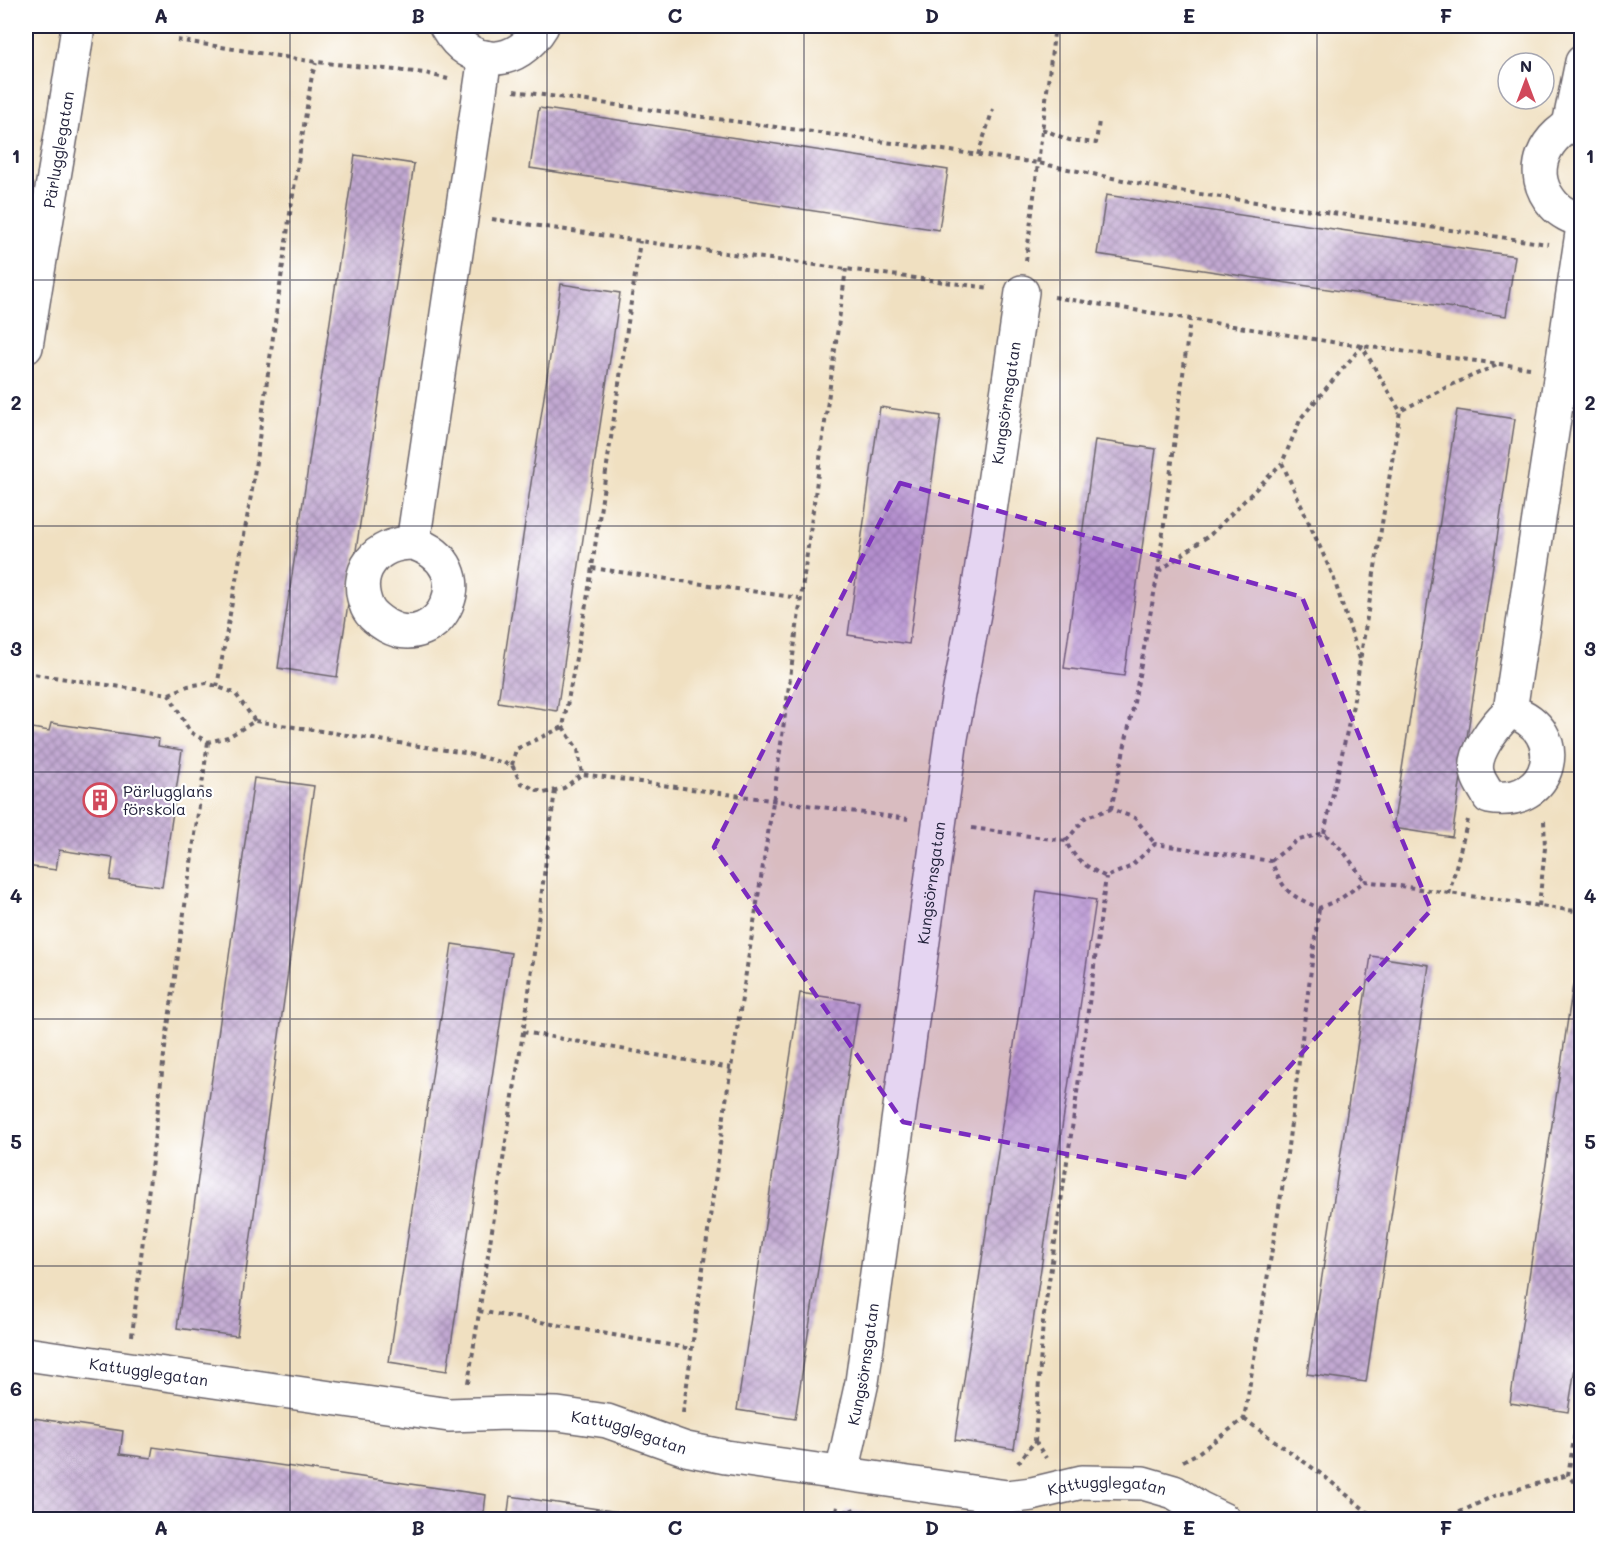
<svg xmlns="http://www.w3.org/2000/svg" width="1607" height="1545" font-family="Mali,sans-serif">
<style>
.building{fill:url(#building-cross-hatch)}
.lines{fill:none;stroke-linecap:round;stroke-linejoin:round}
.minor-casing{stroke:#6a646a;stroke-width:36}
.path{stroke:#6a646a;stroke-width:4;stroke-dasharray:4.5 4.5;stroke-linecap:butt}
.minor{stroke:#fff;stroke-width:33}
.marked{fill:#7b2cbf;fill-opacity:0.2;stroke:#7b2cbf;stroke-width:4.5;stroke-dasharray:12 8;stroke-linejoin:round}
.grid{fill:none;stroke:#22223b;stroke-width:1.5;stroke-opacity:0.55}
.labels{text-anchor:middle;stroke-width:4.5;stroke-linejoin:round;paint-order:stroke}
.street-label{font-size:16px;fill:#22223b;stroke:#fff}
.poi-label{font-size:16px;fill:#22223b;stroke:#fff;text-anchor:start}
.neatline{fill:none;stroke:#22223b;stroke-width:2}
.grid-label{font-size:20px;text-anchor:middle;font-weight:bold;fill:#22223b}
</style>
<defs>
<pattern id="building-cross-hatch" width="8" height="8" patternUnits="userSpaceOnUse" patternTransform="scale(1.5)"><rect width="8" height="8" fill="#c2a9d2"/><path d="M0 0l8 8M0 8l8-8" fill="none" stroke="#9d89ac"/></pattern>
</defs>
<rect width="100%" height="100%" fill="#fff"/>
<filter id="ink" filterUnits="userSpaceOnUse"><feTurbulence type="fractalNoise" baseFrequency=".0167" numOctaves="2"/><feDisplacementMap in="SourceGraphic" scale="12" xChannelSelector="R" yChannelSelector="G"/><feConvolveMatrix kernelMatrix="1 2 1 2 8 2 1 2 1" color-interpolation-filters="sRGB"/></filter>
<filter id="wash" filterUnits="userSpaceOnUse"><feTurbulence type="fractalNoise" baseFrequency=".008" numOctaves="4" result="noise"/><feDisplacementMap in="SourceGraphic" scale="24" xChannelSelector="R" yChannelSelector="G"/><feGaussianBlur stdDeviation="1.35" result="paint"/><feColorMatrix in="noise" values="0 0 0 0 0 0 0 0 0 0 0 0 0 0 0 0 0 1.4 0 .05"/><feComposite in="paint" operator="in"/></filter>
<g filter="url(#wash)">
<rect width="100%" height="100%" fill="#f0e0c1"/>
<g id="blocks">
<path class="building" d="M 539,108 L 948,170 L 939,230 L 530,168 Z
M 355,155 L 414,164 L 337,677 L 278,668 Z
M 1106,195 L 1515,256 L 1506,316 L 1097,254 Z
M 561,284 L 620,293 L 557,711 L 498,702 Z
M 880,407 L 941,416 L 909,644 L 848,635 Z
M 1457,410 L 1515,419 L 1452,837 L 1393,828 Z
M 1095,440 L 1156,449 L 1124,676 L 1064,668 Z
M 51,723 L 159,739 L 158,746 L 182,750 L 162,887 L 110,880 L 113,858 L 59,850 L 56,870 L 26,866 L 26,727 L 49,731 Z
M 254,778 L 314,786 L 237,1336 L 177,1328 Z
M 1037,891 L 1096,900 L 1014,1449 L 955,1440 Z
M 452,944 L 511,953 L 447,1371 L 389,1362 Z
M 1371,956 L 1429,965 L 1366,1382 L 1307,1374 Z
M 1573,985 L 1582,987 L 1582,1324 L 1568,1412 L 1510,1403 Z
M 800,993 L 859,1002 L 795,1419 L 737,1410 Z
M 26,1417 L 123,1431 L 120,1454 L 151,1458 L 153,1447 L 486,1495 L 483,1520 L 26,1520 Z
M 510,1496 L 659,1518 L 659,1520 L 507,1520 Z
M 846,1510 L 901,1518 L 901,1520 L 844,1520 Z"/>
</g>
</g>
<g filter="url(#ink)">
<use href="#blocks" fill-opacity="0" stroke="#6a646a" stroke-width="1.5"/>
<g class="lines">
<g class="minor-casing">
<g id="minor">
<path d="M 446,26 C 471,70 517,68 542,26"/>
<path d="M 1582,120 C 1545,132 1525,173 1554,205 C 1561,213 1571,217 1582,221"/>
<path d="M 1569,125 L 1582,62"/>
<path id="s1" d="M 26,347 C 42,240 63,133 78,26"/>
<path d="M 413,543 C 376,543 352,571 367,607 C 371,616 379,621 387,626 C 439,655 486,566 413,543 L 485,57"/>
<path d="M 1510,711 C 1572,730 1552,809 1489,797 C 1486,790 1480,783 1478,776 C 1470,755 1496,724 1510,711 L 1582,233"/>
<path id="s2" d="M 26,1354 L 449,1415 L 507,1413 L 558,1414 L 607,1421 L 686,1449 L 726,1457 L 1007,1497 L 1032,1494 L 1082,1482 L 1143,1483 L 1174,1492 L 1199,1508 L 1224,1520"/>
<path id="s3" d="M 842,1473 L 862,1382 L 951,738 L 979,586 L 1022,292"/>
</g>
</g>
<path class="path" d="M 111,29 L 137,33
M 177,40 L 316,62 L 425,73 L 448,79
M 514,91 L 1038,163 L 1172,190 L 1548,244
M 1042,129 L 1069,140 L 1096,143 L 1099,121
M 978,155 L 993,109
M 492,219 L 687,248 L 990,288
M 1026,261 L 1055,26
M 1054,297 L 1332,342 L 1530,368
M 592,568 L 799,598
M 1158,572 L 1190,319
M 1360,659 L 1333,576 L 1282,463 L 1301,418 L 1362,346 L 1400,411
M 26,673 L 169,694 L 190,732 L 208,742 L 228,737 L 255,721 L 465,753 L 512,765 L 521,783 L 544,793 L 564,788 L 582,774 L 908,819
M 217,687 L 252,490 L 289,220 L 312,75 L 316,63
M 169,694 L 188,686 L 207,683 L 235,693 L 255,721
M 563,727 L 578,750 L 582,774
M 512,765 L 516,749 L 563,727 L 588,594 L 640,241
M 1111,809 L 1133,708 L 1158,572 L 1211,534 L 1282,463
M 972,828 L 1066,841 C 1074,860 1089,868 1106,877 L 1130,867 L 1155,844 L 1271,861 C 1285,893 1288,894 1319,908 L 1340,899 L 1365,881 L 1582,912
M 1324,833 L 1353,705 L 1400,411 L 1449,386 L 1497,365
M 1066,841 L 1086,817 L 1111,809 L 1135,818 L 1155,844
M 1271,861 L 1296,841 L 1324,833 L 1343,851 L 1365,881
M 1449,894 L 1468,820
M 1539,906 L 1545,848 L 1544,820
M 523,1032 L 731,1068
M 479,1311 L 692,1349
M 132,1336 L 164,1055 L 208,742
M 468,1383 L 527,1007 L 555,790
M 1582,1391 L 1568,1475 L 1582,1493
M 683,1413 L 728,1087 L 773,802 L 846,269
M 1244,1419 L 1324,1476 L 1377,1520
M 1035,1441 L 1046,1458
M 1183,1461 L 1198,1453 L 1244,1419 L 1284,1177 L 1319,908
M 1018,1463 L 1035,1441 L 1043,1321 L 1074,1115 L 1106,877
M 852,1508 L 856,1520
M 835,1520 L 837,1506
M 1443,1520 L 1494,1496 L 1568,1475"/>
<use href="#minor" class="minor"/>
</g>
</g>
<path class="marked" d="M 900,483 L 1302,597 L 1431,910 L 1189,1178 L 903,1122 L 714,847 Z"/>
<path class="grid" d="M 290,26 L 290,1520M 547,26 L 547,1520M 804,26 L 804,1520M 1060,26 L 1060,1520M 1317,26 L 1317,1520M 26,280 L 1582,280M 26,526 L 1582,526M 26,772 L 1582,772M 26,1019 L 1582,1019M 26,1266 L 1582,1266"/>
<defs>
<g id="building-ring" transform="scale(1.725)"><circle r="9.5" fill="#fff" stroke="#d1495b" stroke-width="1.5"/><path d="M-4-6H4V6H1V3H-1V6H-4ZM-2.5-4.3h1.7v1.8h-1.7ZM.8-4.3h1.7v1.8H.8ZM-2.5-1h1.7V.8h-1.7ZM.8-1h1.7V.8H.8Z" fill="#d1495b"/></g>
</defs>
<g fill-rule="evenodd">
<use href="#building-ring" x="100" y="800"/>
</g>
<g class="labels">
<g class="street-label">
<text dy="6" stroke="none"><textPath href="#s1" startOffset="200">Pärlugglegatan</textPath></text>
<text dy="6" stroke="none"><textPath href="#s3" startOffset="1083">Kungsörnsgatan</textPath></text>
<text dy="6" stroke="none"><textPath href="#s3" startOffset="597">Kungsörnsgatan</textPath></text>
<text dy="6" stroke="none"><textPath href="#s3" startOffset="111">Kungsörnsgatan</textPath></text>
<text dy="6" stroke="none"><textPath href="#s2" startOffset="124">Kattugglegatan</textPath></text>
<text dy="6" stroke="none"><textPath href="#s2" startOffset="610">Kattugglegatan</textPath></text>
<text dy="6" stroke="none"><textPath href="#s2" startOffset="1096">Kattugglegatan</textPath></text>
</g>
<g class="poi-label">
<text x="123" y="797">Pärlugglans<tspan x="123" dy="18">förskola</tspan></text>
</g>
</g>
<rect width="1607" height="1545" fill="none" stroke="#fff" stroke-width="66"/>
<g transform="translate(1526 81)"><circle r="28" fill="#ffffff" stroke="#a7a7b1" stroke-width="1.5"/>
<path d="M0-4.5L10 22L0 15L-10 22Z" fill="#d1495b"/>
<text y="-9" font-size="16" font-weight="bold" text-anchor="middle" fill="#22223b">N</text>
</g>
<rect x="33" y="33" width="1541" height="1479" class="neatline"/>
<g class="grid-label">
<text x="161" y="23">A</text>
<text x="418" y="23">B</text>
<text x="675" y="23">C</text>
<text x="932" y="23">D</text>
<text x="1189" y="23">E</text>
<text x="1446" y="23">F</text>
<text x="16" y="163">1</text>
<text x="1590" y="163">1</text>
<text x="16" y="410">2</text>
<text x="1590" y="410">2</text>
<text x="16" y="656">3</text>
<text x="1590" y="656">3</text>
<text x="16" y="903">4</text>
<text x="1590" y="903">4</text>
<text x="16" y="1149">5</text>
<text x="1590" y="1149">5</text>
<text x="16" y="1396">6</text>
<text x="1590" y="1396">6</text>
<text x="161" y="1535">A</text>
<text x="418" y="1535">B</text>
<text x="675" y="1535">C</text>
<text x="932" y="1535">D</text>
<text x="1189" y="1535">E</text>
<text x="1446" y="1535">F</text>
</g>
</svg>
